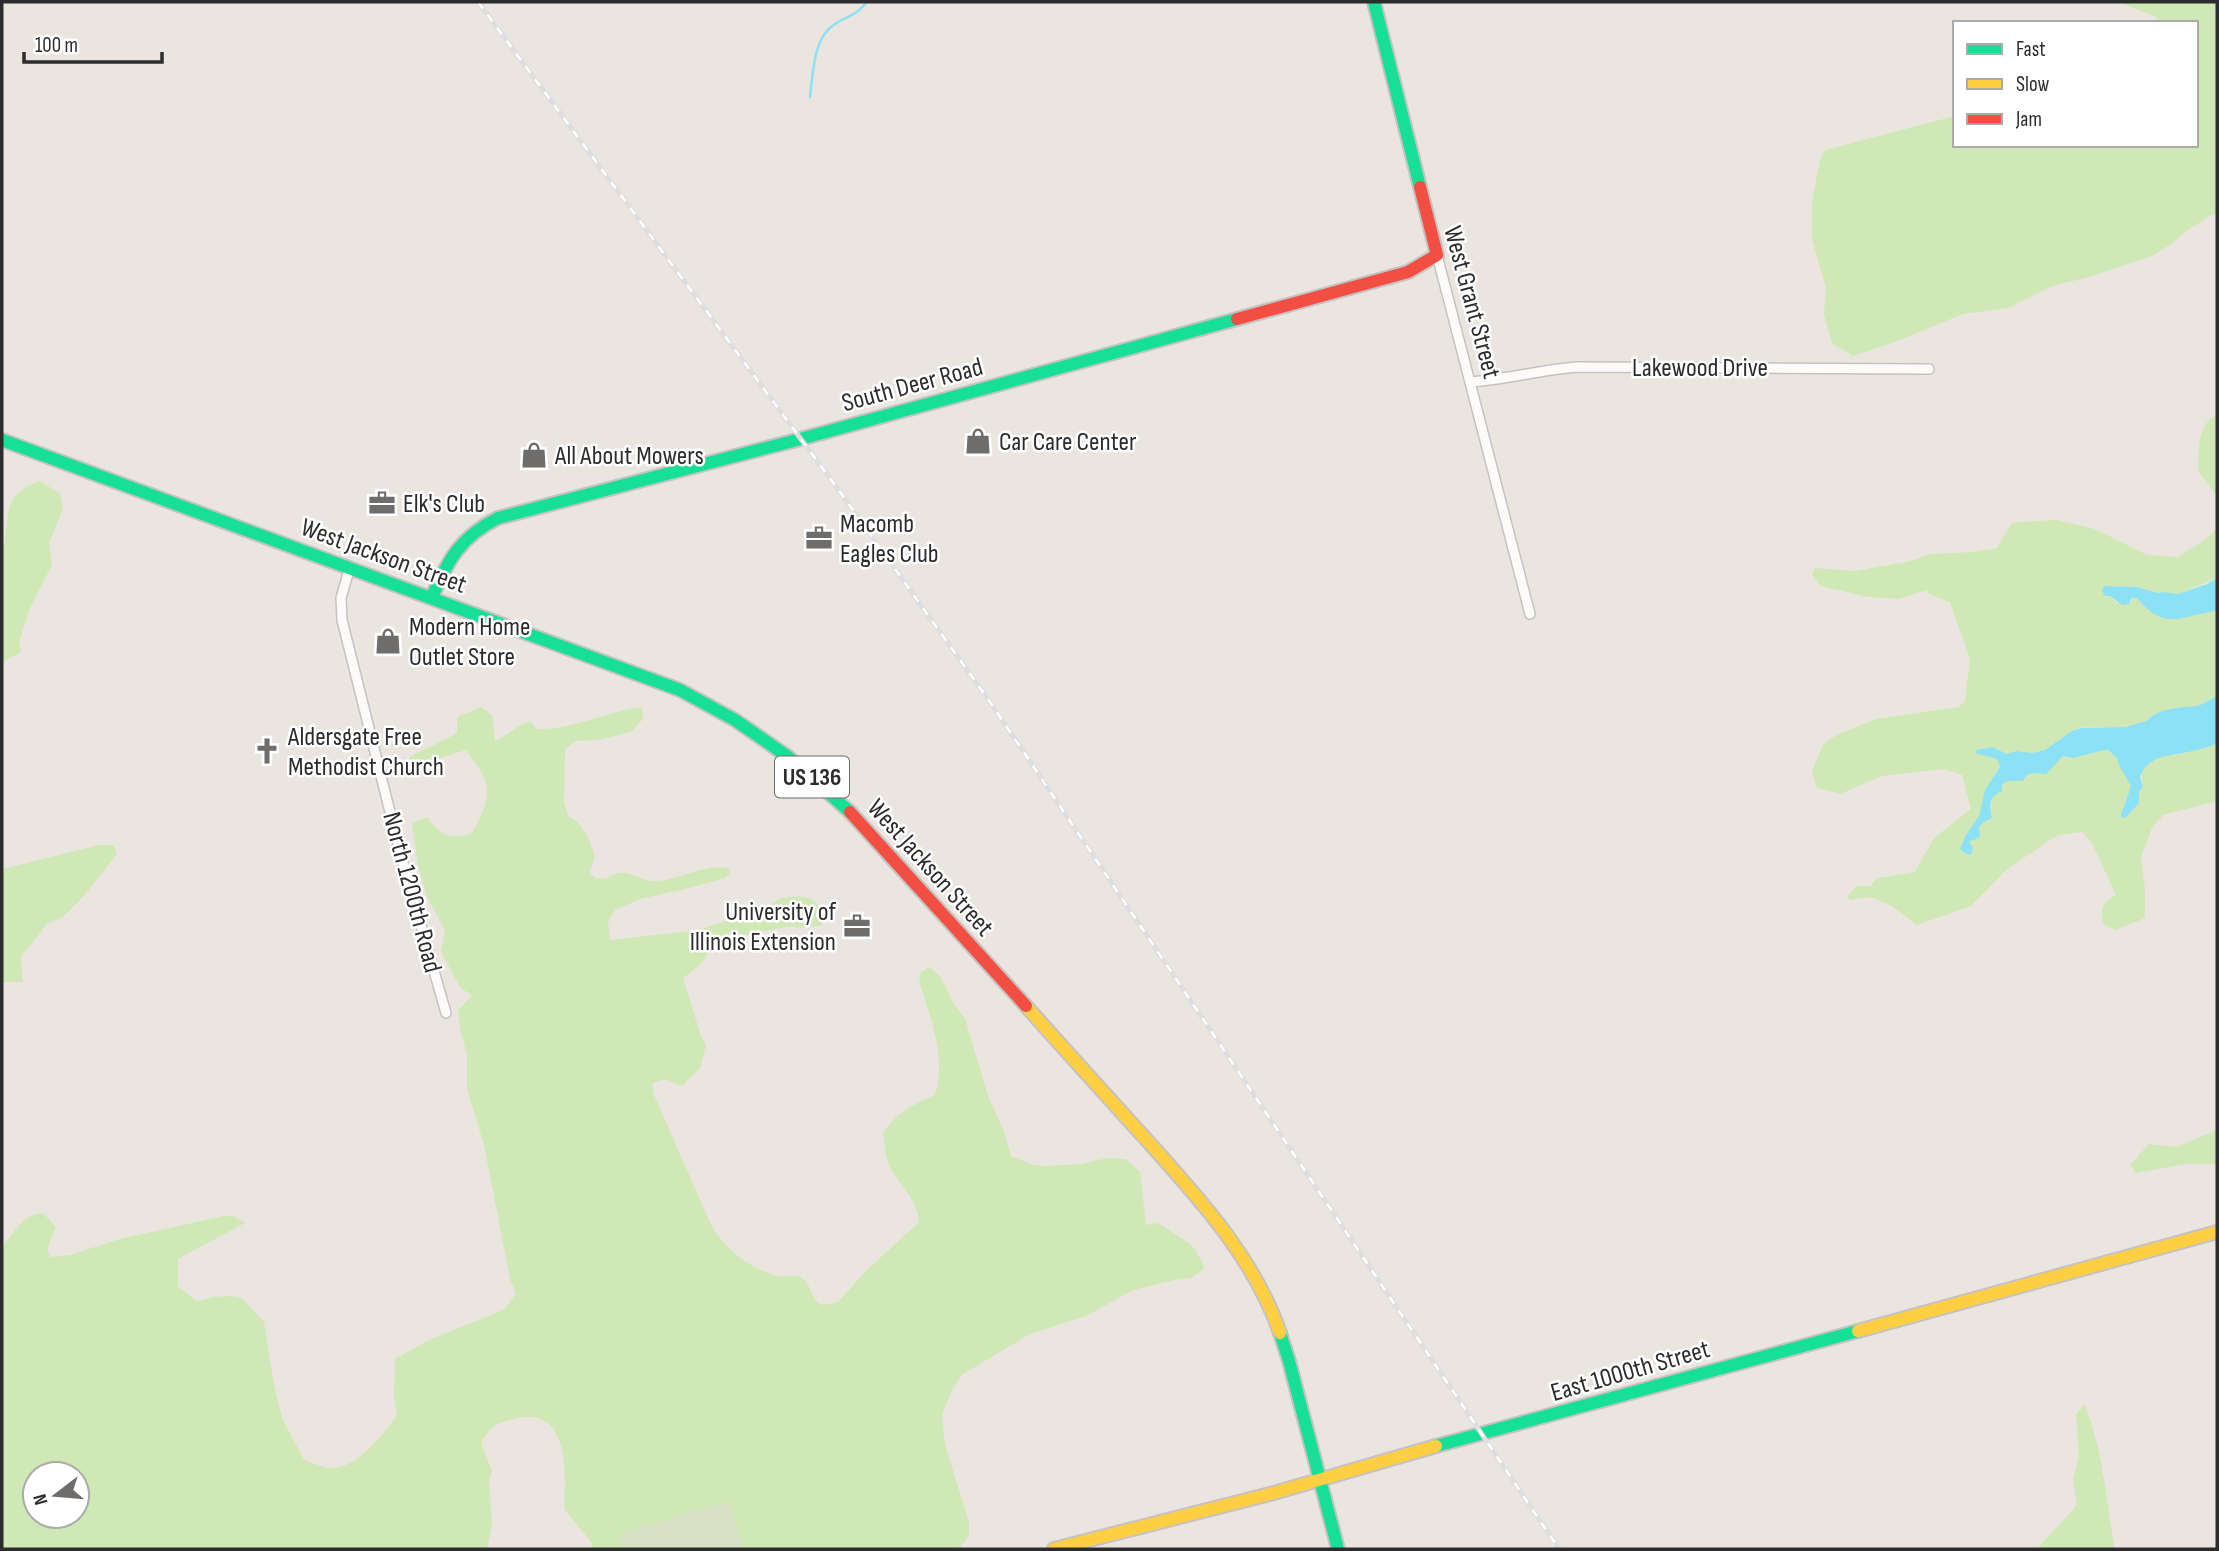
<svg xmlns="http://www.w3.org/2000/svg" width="2219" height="1551" font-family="'Sofia Sans Condensed',sans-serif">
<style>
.green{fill:#cfe8b6;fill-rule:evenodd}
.cemetery{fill:#d8e0c6}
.water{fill:#8ce1f4}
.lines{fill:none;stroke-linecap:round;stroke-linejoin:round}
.stream{stroke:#8ce1f4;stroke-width:2.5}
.street-casing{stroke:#c4c2c2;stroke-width:12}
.fast-casing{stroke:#c4c2c2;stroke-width:16}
.slow-casing{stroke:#c4c2c2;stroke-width:16}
.jam-casing{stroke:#c4c2c2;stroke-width:16}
.street{stroke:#fcfbfa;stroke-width:9}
.fast{stroke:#16e098;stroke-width:12}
.slow{stroke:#ffcf43;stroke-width:12}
.jam{stroke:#f24e42;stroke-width:12}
.rail-casing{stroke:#dededf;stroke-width:5}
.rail{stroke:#fff;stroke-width:2.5;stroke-dasharray:8;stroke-linecap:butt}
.labels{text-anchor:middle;stroke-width:5;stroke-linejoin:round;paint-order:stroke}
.shield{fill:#fff;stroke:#6b6b6b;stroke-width:2}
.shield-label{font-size:24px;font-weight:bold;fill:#2c2c2c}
.street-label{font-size:26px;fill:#2c2c2c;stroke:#fff}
.poi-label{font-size:26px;fill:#2c2c2c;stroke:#fff;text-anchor:start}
</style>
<rect width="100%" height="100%" fill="#ebe5e0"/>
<path class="green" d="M 2118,2 L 2217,2 L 2217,214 L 2211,215 L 2185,232 L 2173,243 L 2152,256 L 2089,277 L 2052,286 L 2008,308 L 1963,314 L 1892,343 L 1853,356 L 1832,343 L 1824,315 L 1826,288 L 1812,239 L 1812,201 L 1820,160 L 1825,150 L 1955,116 L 1955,145 L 2196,145 L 2196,23 L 2160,23 L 2156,17 Z
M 2217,415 L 2217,496 L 2198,471 C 2199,452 2196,424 2217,415 Z
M 40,481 L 60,494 L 63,508 L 49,544 L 52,565 L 30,608 L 19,642 L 21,652 L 2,662 L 2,547 L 4,545 C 11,512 1,495 40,481 Z
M 2056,520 L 2095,529 L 2147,555 L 2178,557 L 2203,541 L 2217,529 L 2217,578 L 2178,594 L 2158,593 L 2137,587 L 2107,586 L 2110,596 L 2117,603 L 2131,603 L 2132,599 L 2137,598 C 2167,634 2179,614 2217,611 L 2217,696 C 2210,699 2203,705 2196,706 C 2180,710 2157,708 2147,721 L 2125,727 L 2085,727 L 2072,731 L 2045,750 L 2034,753 L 2016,751 L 2007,754 C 1996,747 1986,745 1975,752 L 1997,759 L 2000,767 L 1992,779 L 1977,821 L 1966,835 L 1964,851 L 1968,854 L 1971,854 L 1969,842 L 1980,836 L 1979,827 L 1984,822 L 1992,818 C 1989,806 1993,787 2005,782 C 2010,779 2018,781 2023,781 L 2029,774 L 2049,771 L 2063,756 L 2073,758 L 2104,750 L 2108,750 L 2117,758 L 2131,786 L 2123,808 L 2130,812 C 2139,806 2137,801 2139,791 L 2143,787 L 2141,772 C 2154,755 2169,756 2188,752 C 2198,750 2208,747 2217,744 L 2217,801 L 2163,815 L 2152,828 L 2141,857 L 2145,889 L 2145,918 L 2115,930 L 2103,924 C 2100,908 2102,903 2116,895 L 2092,843 L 2082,832 L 2058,835 L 2007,869 L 1971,906 L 1917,925 L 1890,905 L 1871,897 L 1849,900 L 1848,895 L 1857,886 L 1870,886 L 1878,878 L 1915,872 L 1934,838 L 1971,809 L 1962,775 L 1944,769 L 1882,776 L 1840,794 L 1817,788 L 1812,772 L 1823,744 L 1838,734 L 1876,719 L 1959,707 L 1965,700 L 1970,659 L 1950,602 L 1929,594 L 1927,590 L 1898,599 L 1868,597 L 1821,586 L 1812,574 L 1815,568 L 1855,571 L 1911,561 L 1929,554 L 1973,552 L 1997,548 L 2011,524 L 2018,522 Z
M 481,707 L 492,715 L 495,741 C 510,734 514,727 530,721 L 537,729 C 574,730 607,711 642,707 L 643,719 L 631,732 L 598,740 L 575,741 L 565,750 L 564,803 L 569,817 L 577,821 L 588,837 L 595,856 L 590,873 L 595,878 L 606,879 C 627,863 637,883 658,881 C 682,879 703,864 728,868 L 730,873 L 725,878 L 685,889 L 640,899 L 615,910 L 608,921 L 610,940 L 699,930 L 734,918 L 756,914 L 781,898 L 797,896 L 809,898 L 816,902 L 826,919 L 820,926 L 797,928 L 792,926 L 739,936 L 712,947 L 701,964 L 683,978 L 701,1036 L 706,1045 L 700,1068 L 682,1086 L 665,1079 L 652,1084 L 654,1095 L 712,1227 C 728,1251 749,1268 777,1276 C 786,1278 796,1272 803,1279 C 813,1287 808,1296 822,1305 L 838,1302 L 866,1271 L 919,1222 C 918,1200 900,1186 890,1167 C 885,1157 885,1144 883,1133 C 898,1111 913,1105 935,1095 C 947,1062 930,1014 919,982 L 921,972 L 930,967 L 940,976 L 955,1006 L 965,1018 L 988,1096 L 1004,1131 L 1011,1156 L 1033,1165 L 1045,1166 L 1080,1164 L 1108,1158 L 1126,1159 L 1140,1172 L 1146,1225 L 1158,1223 L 1189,1243 L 1195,1249 L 1205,1268 L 1191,1278 L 1174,1280 L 1133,1290 L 1086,1316 L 1030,1334 L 963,1374 L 953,1388 L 942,1415 L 945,1445 L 969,1522 L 969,1536 L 958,1549 L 592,1549 L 592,1543 L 564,1509 C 566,1474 570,1403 514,1419 C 495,1424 491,1426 481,1443 L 492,1471 L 489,1481 L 492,1524 L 487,1549 L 2,1549 L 2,1246 C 18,1231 19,1215 43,1213 L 56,1227 L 47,1249 L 51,1257 L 70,1255 L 120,1239 L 224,1216 L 234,1216 L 245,1223 L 178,1259 L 178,1287 L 197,1301 L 213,1297 L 230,1296 L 242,1298 L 264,1322 L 274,1385 L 282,1418 L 304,1460 C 312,1462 323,1468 330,1468 C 356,1470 384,1434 397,1415 L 394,1397 L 395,1359 L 429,1340 L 494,1314 L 505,1308 L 516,1294 L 510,1279 L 484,1145 L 467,1089 L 467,1054 L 460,1030 L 458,1010 L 472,996 L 460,987 L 441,952 L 445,930 L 427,897 L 418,866 L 412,823 L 427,817 C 441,836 448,839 471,834 C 478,825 488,803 487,791 C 487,777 474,762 466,750 L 415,766 L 409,758 C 424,747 442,744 457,732 L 457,717 ZM 35,1474 L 77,1474 L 77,1516 L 35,1516 Z
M 99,845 L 114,845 L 117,854 L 83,897 L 63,917 L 47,924 L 21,957 L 23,982 L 2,982 L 2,869 Z
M 2217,1130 L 2217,1164 L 2186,1164 L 2136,1173 L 2130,1165 L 2149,1144 L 2177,1147 Z
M 2085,1404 C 2103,1451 2106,1500 2115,1549 L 2037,1549 L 2077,1505 L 2073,1480 L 2079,1455 L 2076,1414 Z"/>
<path class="cemetery" d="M 729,1501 L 744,1549 L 623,1549 L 619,1534 Z"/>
<path class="water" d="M 2217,578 L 2217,611 C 2180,615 2166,633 2137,598 L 2132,598 L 2129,604 L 2122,605 L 2110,596 L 2105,596 L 2102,591 L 2104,586 L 2137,587 L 2158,593 L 2163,592 L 2178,594 L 2207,584 Z
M 2217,696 L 2217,744 C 2206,748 2195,751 2183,753 C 2166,756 2147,757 2140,777 L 2143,787 L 2139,792 L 2139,803 L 2126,817 L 2122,818 L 2121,815 L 2131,786 L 2119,765 L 2117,758 L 2108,750 L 2104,750 L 2073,758 L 2063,756 L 2046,774 C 2037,774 2029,769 2023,781 L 2008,781 L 2002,784 L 2002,791 C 1989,796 1989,806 1992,818 L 1984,822 L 1979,827 L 1980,837 L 1969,842 L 1973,848 L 1971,855 L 1965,853 L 1960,849 L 1966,835 L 1979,816 L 1985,790 L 2000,767 L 1997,759 L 1975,753 L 1977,750 L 1993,747 L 2007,754 L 2016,751 L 2032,753 L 2045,750 L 2072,731 L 2081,728 L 2125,727 L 2147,721 C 2157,708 2180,708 2196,706 C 2203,705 2210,699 2217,696 Z"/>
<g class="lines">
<path class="stream" d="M 810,97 C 813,74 813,37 835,24 C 850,14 853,18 867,2"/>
<g class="street-casing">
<path id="street" d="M 1437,255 L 1530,614
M 1471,382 C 1507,379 1541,370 1577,367 L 1929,369
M 350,567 L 341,598 L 342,620 L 400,852 L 446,1013"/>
</g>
<g class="fast-casing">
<path id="fast" d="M 1374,2 L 1420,187
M 2,440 L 680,690 L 735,720 L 787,756 L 850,812
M 432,597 C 448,560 460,537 498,518 L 793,441 L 1237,319
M 1280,1333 L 1289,1361 L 1338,1549
M 1436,1446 L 1858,1331"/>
</g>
<g class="slow-casing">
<path id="slow" d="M 1026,1006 C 1065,1050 1105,1094 1144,1137 C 1197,1196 1254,1257 1280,1333
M 1858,1331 L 2217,1232
M 1054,1549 L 1270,1494 L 1436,1446"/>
</g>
<g class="jam-casing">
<path id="jam" d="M 1237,319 L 1408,272 L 1437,255 L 1420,187
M 850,812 L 1026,1006"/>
</g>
<use href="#street" class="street"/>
<use href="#fast" class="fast"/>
<use href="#slow" class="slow"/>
<use href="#jam" class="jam"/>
<g class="rail-casing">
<path id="rail" d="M 478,2 L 843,496 L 990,702 L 1559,1549"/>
</g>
<use href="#rail" class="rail"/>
</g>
<defs>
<g id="shop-bare" transform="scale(2.1)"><path d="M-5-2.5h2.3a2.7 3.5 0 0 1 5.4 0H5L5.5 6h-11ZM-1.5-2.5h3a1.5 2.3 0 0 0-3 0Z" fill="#6f6d6b" stroke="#fff" stroke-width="2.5" paint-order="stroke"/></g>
<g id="office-bare" transform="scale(2.1)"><path d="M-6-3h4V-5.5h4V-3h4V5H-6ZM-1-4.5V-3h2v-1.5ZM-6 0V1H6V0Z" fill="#6f6d6b" stroke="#fff" stroke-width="2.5" paint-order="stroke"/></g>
<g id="church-bare" transform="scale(2.1)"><path d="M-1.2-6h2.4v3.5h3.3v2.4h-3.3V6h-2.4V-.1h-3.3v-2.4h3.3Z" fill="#6f6d6b" stroke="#fff" stroke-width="2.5" paint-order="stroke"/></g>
</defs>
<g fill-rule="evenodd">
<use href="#shop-bare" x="978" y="441"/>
<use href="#shop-bare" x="534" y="455"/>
<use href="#office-bare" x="382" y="503"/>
<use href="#office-bare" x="819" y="538"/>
<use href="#shop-bare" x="388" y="641"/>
<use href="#church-bare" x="267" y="751"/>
<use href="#office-bare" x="857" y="926"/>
</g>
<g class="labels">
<rect class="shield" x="775" y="756.5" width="74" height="41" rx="5"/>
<g class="shield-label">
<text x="812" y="785">US 136</text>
</g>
<g class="street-label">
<text transform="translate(1473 302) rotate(75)" y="9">West Grant Street</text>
<text x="1700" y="376">Lakewood Drive</text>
<text transform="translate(912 384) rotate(-15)" y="9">South Deer Road</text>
<text transform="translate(384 555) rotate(20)" y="9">West Jackson Street</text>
<text transform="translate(931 867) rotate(48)" y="9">West Jackson Street</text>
<text transform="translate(413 892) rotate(75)" y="9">North 1200th Road</text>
<text transform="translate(1630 1370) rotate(-16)" y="9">East 1000th Street</text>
</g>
<g class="poi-label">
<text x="999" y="450">Car Care Center</text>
<text x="555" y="464">All About Mowers</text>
<text x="403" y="512">Elk's Club</text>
<text x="840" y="532">Macomb<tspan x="840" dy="30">Eagles Club</tspan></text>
<text x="409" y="635">Modern Home<tspan x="409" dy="30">Outlet Store</tspan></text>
<text x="288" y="745">Aldersgate Free<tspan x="288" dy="30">Methodist Church</tspan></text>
<text x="836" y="920" text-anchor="end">University of<tspan x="836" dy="30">Illinois Extension</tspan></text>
</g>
</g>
<rect width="2219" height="1551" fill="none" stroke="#2c2c2c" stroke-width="7"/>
<rect x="1953" y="21" width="245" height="126" fill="#ffffff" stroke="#ababab" stroke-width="2"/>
<rect x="1967" y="44" width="35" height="10" fill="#16e098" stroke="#ababab" stroke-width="2"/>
<text x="2016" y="56" font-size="21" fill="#2c2c2c">Fast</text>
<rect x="1967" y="79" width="35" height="10" fill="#ffcf43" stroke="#ababab" stroke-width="2"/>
<text x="2016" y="91" font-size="21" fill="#2c2c2c">Slow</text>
<rect x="1967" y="114" width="35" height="10" fill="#f24e42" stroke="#ababab" stroke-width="2"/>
<text x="2016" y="126" font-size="21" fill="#2c2c2c">Jam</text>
<g transform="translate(56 1495) rotate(254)"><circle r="33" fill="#ffffff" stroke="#ababab" stroke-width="2"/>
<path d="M0-5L12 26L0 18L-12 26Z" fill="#6f6d6b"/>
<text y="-10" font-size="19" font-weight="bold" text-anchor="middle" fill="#2c2c2c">N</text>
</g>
<path d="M24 52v10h138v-10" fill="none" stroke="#2c2c2c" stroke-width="3.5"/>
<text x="35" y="52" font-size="21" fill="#2c2c2c" stroke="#ffffff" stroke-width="5" paint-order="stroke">100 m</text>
</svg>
